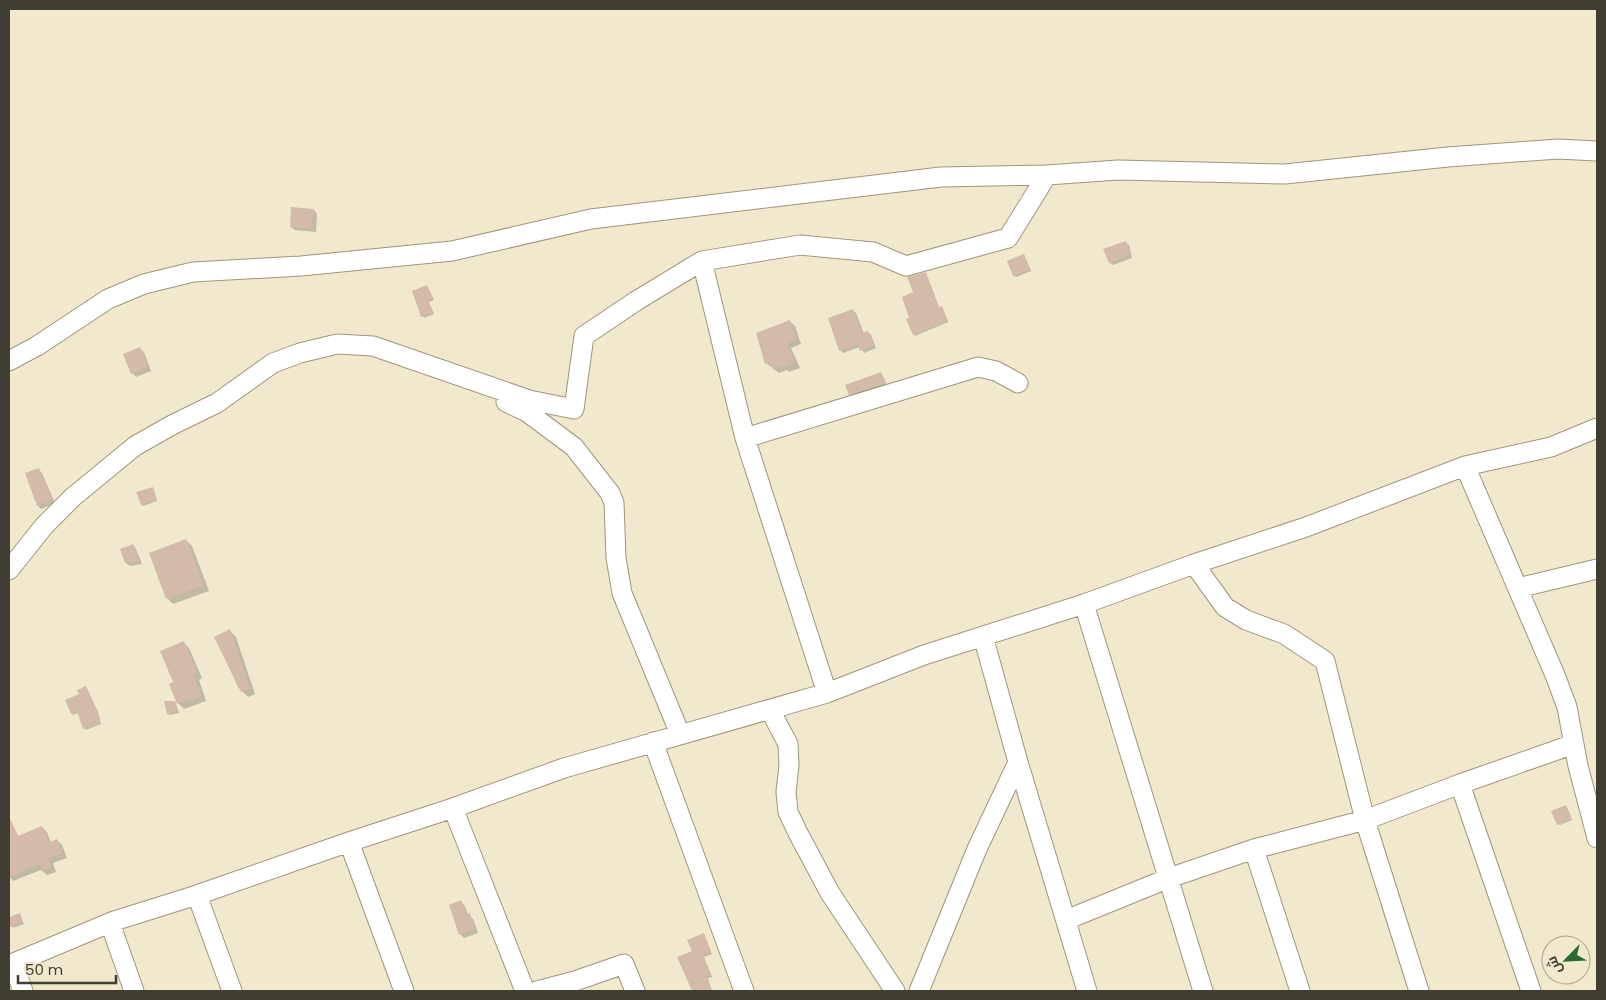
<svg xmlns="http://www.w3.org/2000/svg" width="1606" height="1000" font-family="Poppins,Cairo,sans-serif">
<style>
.shadow{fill:#0003}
.building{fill:#d4bba9}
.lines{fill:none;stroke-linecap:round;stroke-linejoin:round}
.minor-casing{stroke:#9e977c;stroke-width:21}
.minor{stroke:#fff;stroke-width:19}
</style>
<rect width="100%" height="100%" fill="#f1e9cd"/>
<path class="shadow" d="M 314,210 L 317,214 L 316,232 L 295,230 L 291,227 Z
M 1126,243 L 1129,245 L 1132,258 L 1113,265 L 1110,263 Z
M 1024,255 L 1031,271 L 1016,277 L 1014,276 Z
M 428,288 L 434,300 L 429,302 L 434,314 L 424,318 L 414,292 Z
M 942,307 L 948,322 L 915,336 L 911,318 Z
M 853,311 L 856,313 L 864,334 L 868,332 L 871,335 L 876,348 L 864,353 L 860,347 L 843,353 L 840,350 Z
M 789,321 L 795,326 L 801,344 L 791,348 L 800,368 L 789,372 L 787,370 L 779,373 L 766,363 Z
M 140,349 L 144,352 L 151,371 L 136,377 L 132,373 Z
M 881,373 L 887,385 L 852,395 L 850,394 Z
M 38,470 L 42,473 L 55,503 L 41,509 L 38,506 Z
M 153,488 L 157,501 L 143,506 L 142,505 Z
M 186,540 L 192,546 L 209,591 L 173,604 L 167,598 Z
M 133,545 L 136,549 L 142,564 L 130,566 L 126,563 Z
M 230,631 L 236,637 L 255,694 L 248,697 L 238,687 L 216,637 Z
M 183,642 L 189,648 L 202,678 L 199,680 L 206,701 L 184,709 L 178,703 L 174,682 Z
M 87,689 L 99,716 L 101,724 L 86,730 L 79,712 L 73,715 L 72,713 L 80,695 Z
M 175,702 L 179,713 L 169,715 L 168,713 Z
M 1567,807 L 1572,820 L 1560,825 L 1558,824 Z
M 42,827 L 47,832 L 51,843 L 57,840 L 62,845 L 67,858 L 53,863 L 56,872 L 47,875 L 41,870 L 13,881 L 9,876 L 9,833 L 14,831 L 20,837 Z
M 461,902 L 465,906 L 468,915 L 473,919 L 478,933 L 464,938 L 460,934 Z
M 19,914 L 24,924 L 13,928 L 9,918 Z
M 704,935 L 712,954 L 704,957 L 712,977 L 708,978 L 712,991 L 693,991 L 678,958 L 693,952 Z"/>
<path class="building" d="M 291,207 L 314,209 L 312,229 L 290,227 Z
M 1126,241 L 1130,255 L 1109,263 L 1103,249 Z
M 1024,254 L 1030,269 L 1013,276 L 1007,261 Z
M 926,272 L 939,307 L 942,306 L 948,321 L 913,335 L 906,319 L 909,318 L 902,297 L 913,292 L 907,277 Z
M 427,285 L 433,298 L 428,300 L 433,313 L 421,317 L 412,291 Z
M 853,309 L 862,333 L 868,331 L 874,345 L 860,351 L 858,344 L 839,351 L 828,318 Z
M 790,320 L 797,339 L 787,343 L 795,363 L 783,368 L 782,365 L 773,369 L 770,362 L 765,364 L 756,333 Z
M 140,347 L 148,367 L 131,374 L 123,354 Z
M 881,372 L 886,383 L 849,395 L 845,385 Z
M 39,468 L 53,500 L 37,506 L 25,473 Z
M 153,487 L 157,500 L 141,505 L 136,492 Z
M 186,539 L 204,585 L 166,599 L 149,553 Z
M 133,544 L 139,561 L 125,563 L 120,549 Z
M 230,629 L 250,688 L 241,692 L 214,637 Z
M 184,641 L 197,672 L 194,674 L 201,696 L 177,704 L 169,684 L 173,682 L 160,651 Z
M 86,686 L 99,714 L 97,714 L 100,723 L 83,729 L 77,711 L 71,714 L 65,700 L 79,694 L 77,690 Z
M 164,701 L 175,701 L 178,711 L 167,714 Z
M 1566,805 L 1572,819 L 1557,825 L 1551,811 Z
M 9,816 L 18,836 L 42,826 L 49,842 L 57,839 L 63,853 L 49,858 L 52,867 L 41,871 L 39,864 L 9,877 Z
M 461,900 L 466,915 L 470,913 L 475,929 L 459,935 L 449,905 Z
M 20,913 L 23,922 L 9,928 L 9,917 Z
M 704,933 L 711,952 L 703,955 L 711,975 L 706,976 L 712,991 L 692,991 L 677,957 L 692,951 L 687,940 Z"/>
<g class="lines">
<g class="minor-casing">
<path id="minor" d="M 702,261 L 745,438 L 827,693
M 9,361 L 37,346 L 108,299 L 144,284 L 193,272 L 301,266 L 452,251 L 591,219 L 941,177 L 1047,175 L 1118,170 L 1285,174 L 1448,157 L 1558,149 L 1597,151
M 506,402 L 527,412 L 574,447 L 610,493 L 614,503 L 616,558 L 622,593 L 680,734
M 745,438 L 978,367 L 996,371 L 1018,383
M 1465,466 L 1555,675 L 1567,707 L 1578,766 L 1597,838
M 1194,564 L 1225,607 L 1246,620 L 1284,634 L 1325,661 L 1365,820 L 1419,991
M 9,570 L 44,526 L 73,497 L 135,446 L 172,425 L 217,403 L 273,363 L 300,353 L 337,344 L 373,346 L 529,400 L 574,409 L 584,336 L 636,301 L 702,261 L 800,245 L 873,252 L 906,266 L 1008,238 L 1047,175
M 1518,588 L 1597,569
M 1084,604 L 1203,991
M 983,636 L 1018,762 L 1087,991
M 770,710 L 788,744 L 789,765 L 786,792 L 788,812 L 798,833 L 830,893 L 895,991
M 653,742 L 744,991
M 1460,784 L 1531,991
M 453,808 L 525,991
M 349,842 L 404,991
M 1254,849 L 1300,991
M 197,895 L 232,991
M 1066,920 L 1169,878 L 1254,849 L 1365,820 L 1460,784 L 1574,744
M 110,923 L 134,991
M 13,963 L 23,991
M 9,965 L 114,921 L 197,895 L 349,842 L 453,808 L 564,768 L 827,693 L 924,655 L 1084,604 L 1194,564 L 1306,527 L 1465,466 L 1551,447 L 1597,428
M 537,991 L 575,981 L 624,964 L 635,991
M 919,991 L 977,849 L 1018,762"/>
</g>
<use href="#minor" class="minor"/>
</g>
<rect width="1606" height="1000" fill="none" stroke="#403d32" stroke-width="20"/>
<g transform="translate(1566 960) rotate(246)"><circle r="24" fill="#f1e9cd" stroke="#aaa48f"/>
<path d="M0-4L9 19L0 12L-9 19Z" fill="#266a35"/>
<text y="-8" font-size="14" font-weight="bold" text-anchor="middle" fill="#403d32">ش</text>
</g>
<path d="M18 975v8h98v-8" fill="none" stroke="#403d32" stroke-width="2.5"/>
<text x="25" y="975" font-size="15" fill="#403d32" stroke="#f1e9cd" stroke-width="4" paint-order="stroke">50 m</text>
</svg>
